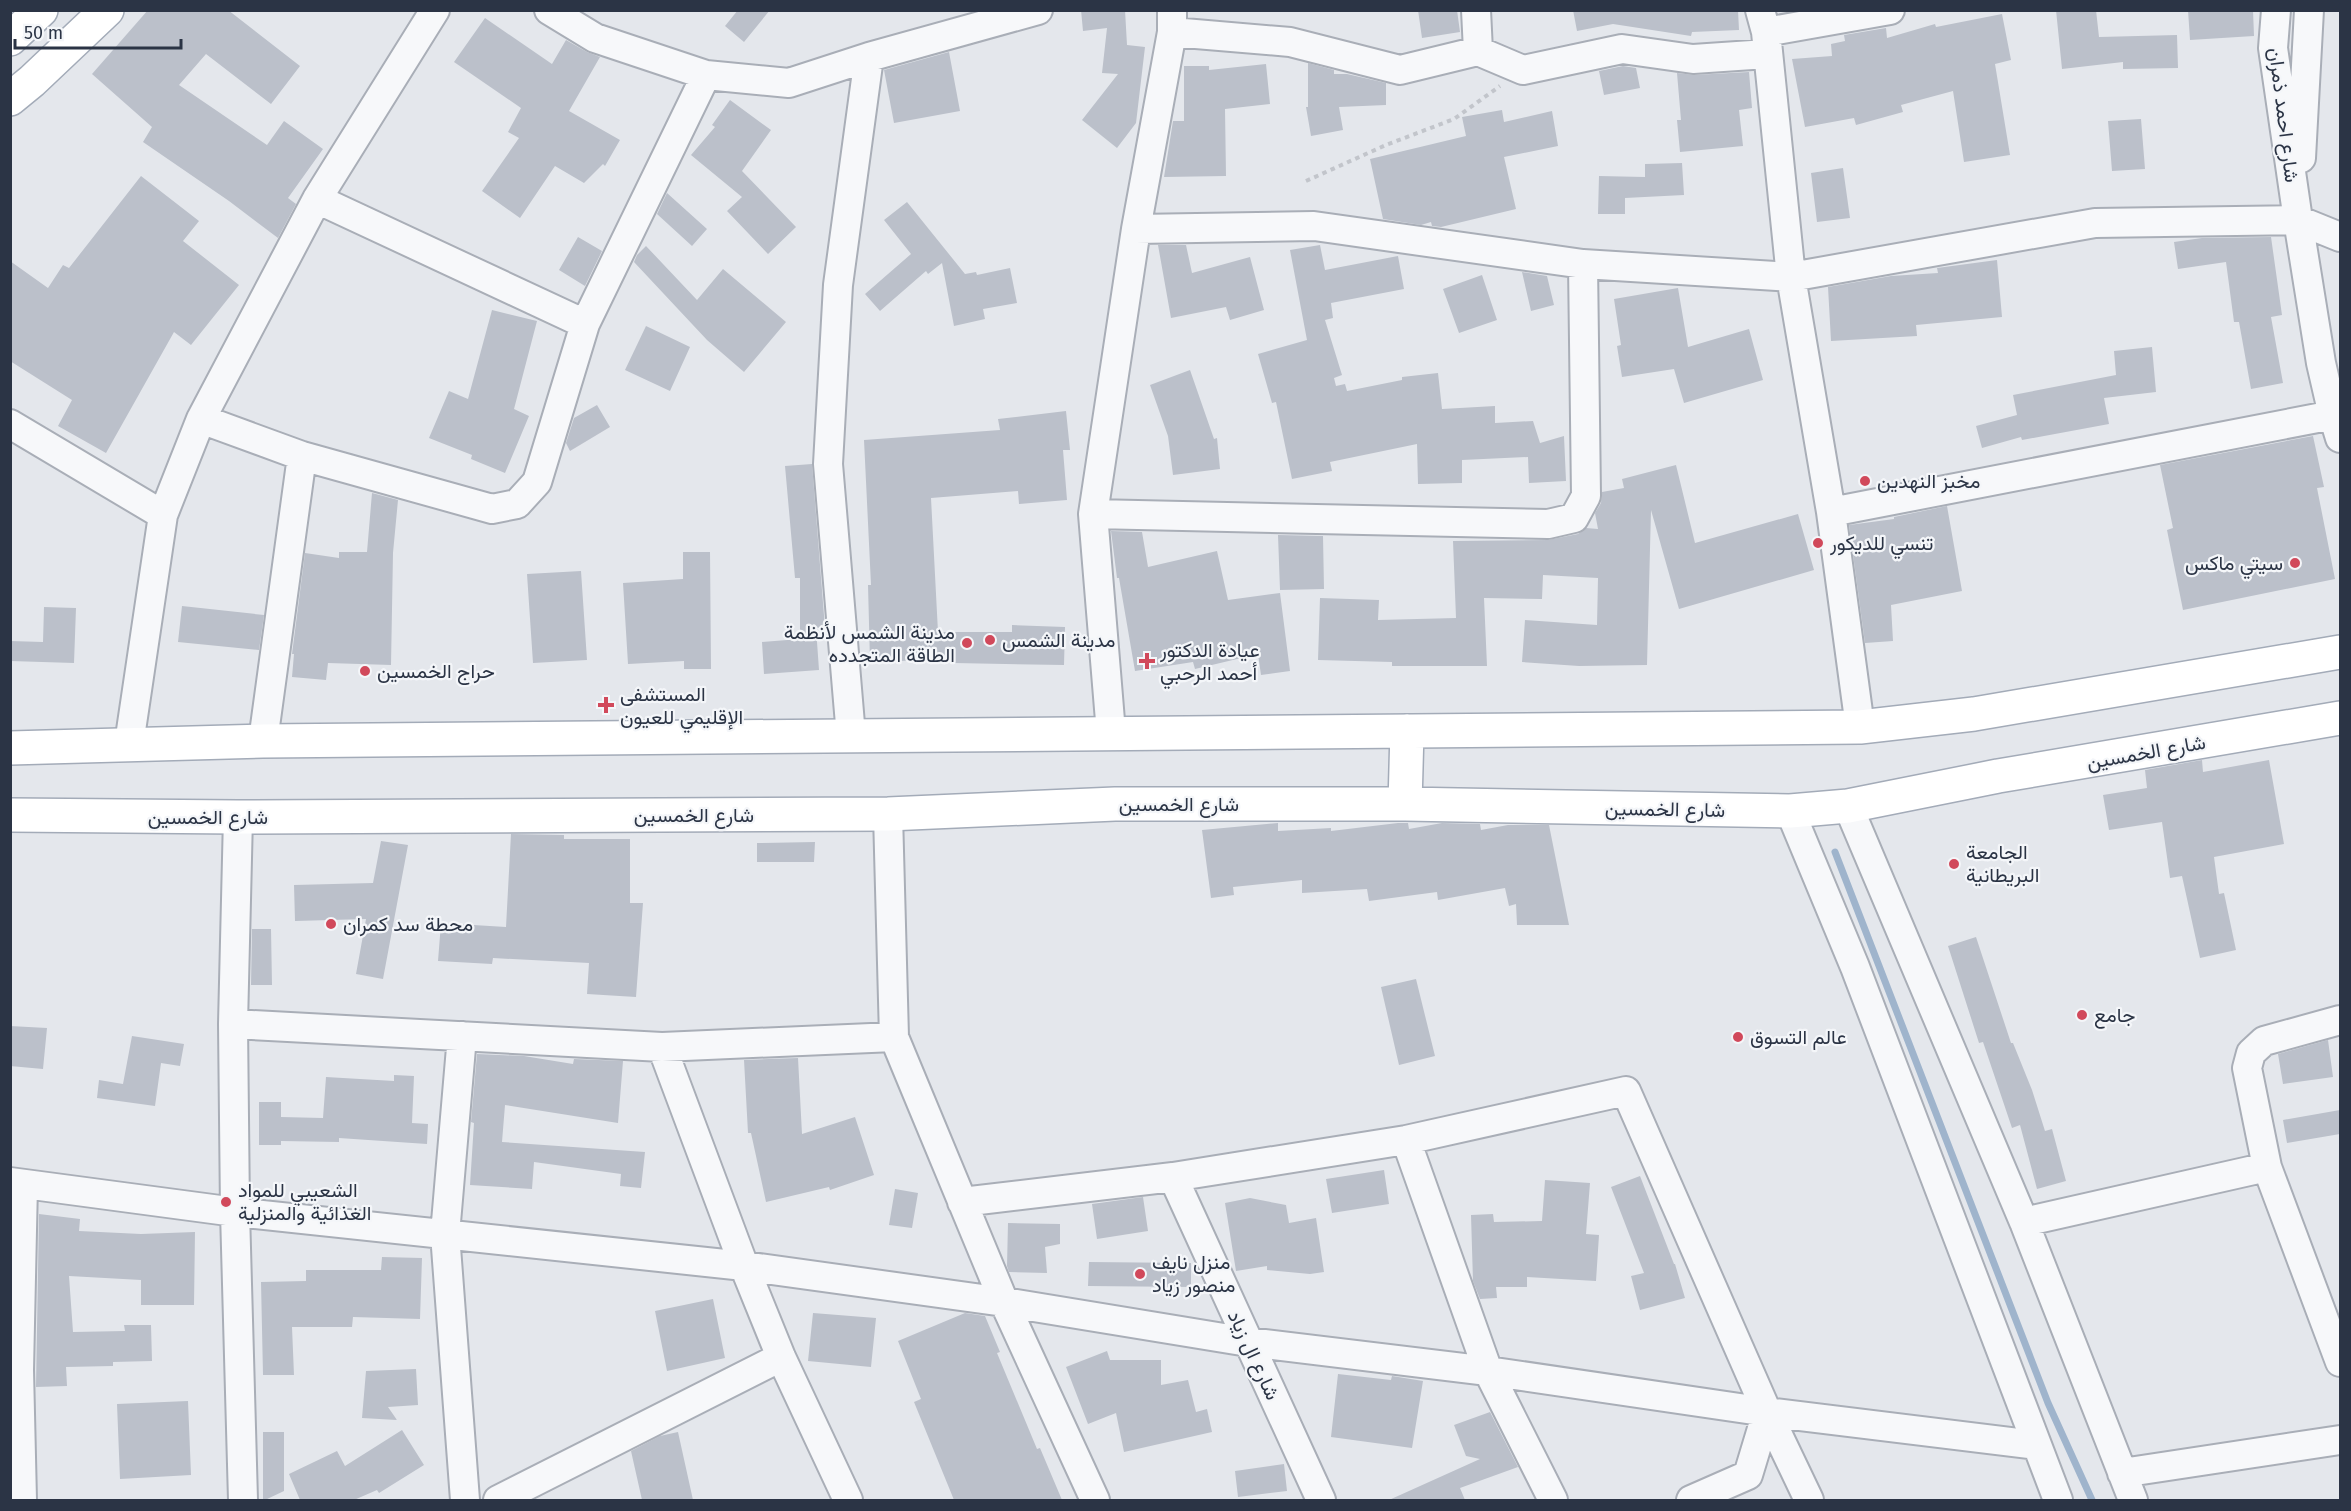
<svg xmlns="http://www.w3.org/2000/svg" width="2351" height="1511" font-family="'Fira Sans',Vazirmatn,sans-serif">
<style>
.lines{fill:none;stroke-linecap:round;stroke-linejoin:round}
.stream{stroke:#9fb4cc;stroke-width:7}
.building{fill:#bbc0ca}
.minor-casing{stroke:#a9aeb7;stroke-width:32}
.major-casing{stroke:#a3abb8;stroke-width:36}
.path{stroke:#c2c5cb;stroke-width:4;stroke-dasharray:4.5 4.5;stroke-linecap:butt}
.minor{stroke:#f7f8fa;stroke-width:28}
.major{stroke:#fff;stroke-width:33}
.poi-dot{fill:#d1495b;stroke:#f4f6f9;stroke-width:2}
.labels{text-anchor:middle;stroke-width:4.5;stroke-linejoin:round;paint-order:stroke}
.street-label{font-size:20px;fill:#2b3445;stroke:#f4f6f9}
.poi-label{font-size:20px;fill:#2b3445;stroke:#f4f6f9;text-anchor:start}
</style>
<rect width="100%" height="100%" fill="#e4e7ec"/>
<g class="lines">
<path class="stream" d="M 1835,852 L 2048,1403 L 2092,1500"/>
</g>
<path class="building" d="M 148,10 L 228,10 L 300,66 L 271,104 L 206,54 L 179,85 L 267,145 L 284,121 L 323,149 L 288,198 L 296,204 L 278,238 L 229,201 L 143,142 L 152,127 L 92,74 Z
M 738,10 L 770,10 L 744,42 L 725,26 Z
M 1081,10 L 1125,10 L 1127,45 L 1145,47 L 1136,123 L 1117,148 L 1082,120 L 1118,74 L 1102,73 L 1107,28 L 1083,31 Z
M 1418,10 L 1457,10 L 1460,32 L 1422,38 Z
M 1573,10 L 1738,10 L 1739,30 L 1692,32 L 1691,36 L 1613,24 L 1577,31 Z
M 2056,10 L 2096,10 L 2099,37 L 2177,35 L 2178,68 L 2123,69 L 2123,62 L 2062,69 Z
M 2188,10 L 2253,10 L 2254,36 L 2190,40 Z
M 2002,14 L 2011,60 L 1995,64 L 2010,155 L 1964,162 L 1953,91 L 1901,105 L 1903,112 L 1856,125 L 1854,118 L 1805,127 L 1792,59 L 1832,56 L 1831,44 L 1845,41 L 1844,35 L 1886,28 L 1887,38 L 1935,24 L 1936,27 Z
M 485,18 L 552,64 L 566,40 L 587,52 L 600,57 L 569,111 L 620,140 L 605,166 L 603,164 L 584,183 L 555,166 L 520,218 L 482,191 L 519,138 L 508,132 L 521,108 L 454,62 Z
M 949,52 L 960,111 L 894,123 L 884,70 Z
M 1308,63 L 1334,70 L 1334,74 L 1347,74 L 1386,83 L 1386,105 L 1339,107 L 1343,130 L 1311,136 L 1306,107 L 1308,107 Z
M 1266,64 L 1270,104 L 1225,109 L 1226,176 L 1164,177 L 1173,121 L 1184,121 L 1184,66 L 1209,66 L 1209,70 Z
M 1623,66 L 1636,68 L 1640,88 L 1604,95 L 1599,71 Z
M 1749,72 L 1752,108 L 1739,110 L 1743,146 L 1680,152 L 1677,120 L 1681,120 L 1677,73 L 1694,75 Z
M 730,100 L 771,130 L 742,171 L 796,227 L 768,254 L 727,211 L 742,197 L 691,155 L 715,127 L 712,125 Z
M 1502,110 L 1504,122 L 1552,111 L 1558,146 L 1504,157 L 1516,209 L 1441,227 L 1432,226 L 1431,222 L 1421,225 L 1383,219 L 1370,159 L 1466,136 L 1462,117 Z
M 2141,119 L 2145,169 L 2112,171 L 2108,121 Z
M 1682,163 L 1684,195 L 1625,198 L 1625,214 L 1598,214 L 1599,176 L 1645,177 L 1645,164 Z
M 1843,168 L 1850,218 L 1817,222 L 1811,173 Z
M 141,176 L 199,221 L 183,241 L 239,285 L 191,345 L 174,332 L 106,453 L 58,426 L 72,400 L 10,361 L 10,261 L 48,288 L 63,265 L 69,268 Z
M 667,193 L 707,229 L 692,246 L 657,214 Z
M 907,202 L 965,274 L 976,272 L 977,275 L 1010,268 L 1017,303 L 983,309 L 985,319 L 954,326 L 942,263 L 928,274 L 926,271 L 880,311 L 865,294 L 911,254 L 884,220 Z
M 578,237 L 602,251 L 585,286 L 559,270 Z
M 2271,237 L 2282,315 L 2271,317 L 2283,383 L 2251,389 L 2239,322 L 2234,322 L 2226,262 L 2178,269 L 2174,242 L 2202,238 Z
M 1158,245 L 1186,245 L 1192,273 L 1250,257 L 1264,310 L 1230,320 L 1226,307 L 1171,318 Z
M 1320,245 L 1325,270 L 1398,256 L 1404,289 L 1331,303 L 1333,318 L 1325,320 L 1342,375 L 1334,378 L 1336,386 L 1345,384 L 1347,391 L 1402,380 L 1402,377 L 1438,373 L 1442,409 L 1495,406 L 1495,423 L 1533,421 L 1540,443 L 1564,436 L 1566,481 L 1529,483 L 1528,457 L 1462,460 L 1462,483 L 1418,484 L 1417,444 L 1330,462 L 1332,471 L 1292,479 L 1276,402 L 1272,403 L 1258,354 L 1307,340 L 1290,250 Z
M 646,246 L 697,300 L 723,269 L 786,322 L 744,372 L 707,340 L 634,262 L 637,255 Z
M 1997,260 L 2002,317 L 1916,325 L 1917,336 L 1831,341 L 1828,287 L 1891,276 L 1938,273 L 1937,268 Z
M 1522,272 L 1547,276 L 1554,305 L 1531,311 Z
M 1482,275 L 1497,320 L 1459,333 L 1443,289 Z
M 1678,288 L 1688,347 L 1749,329 L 1763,380 L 1684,403 L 1674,369 L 1622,377 L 1617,346 L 1621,345 L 1614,299 Z
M 492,310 L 537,321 L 514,409 L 529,416 L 505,473 L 471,459 L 472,455 L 429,438 L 449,391 L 468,399 Z
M 646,326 L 690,347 L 670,391 L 625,370 Z
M 2152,347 L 2156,392 L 2104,398 L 2109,424 L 2022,440 L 2021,437 L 1982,448 L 1976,426 L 2017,415 L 2013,395 L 2116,375 L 2114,351 Z
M 1190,370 L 1214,439 L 1217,438 L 1220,469 L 1173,475 L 1168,436 L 1150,385 Z
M 597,405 L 610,427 L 570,451 L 566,443 L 574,418 Z
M 1066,411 L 1070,450 L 1063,450 L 1067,500 L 1019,504 L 1018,491 L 931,498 L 938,632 L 1012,632 L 1012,625 L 1065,627 L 1064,665 L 954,663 L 955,659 L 870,662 L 868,585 L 871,585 L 864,440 L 1000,430 L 998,419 Z
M 2313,436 L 2324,487 L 2317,488 L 2335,579 L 2183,610 L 2167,530 L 2173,528 L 2160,465 Z
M 812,464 L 825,628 L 816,628 L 819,670 L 764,674 L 762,642 L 800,639 L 800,578 L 795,578 L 785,466 Z
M 1676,465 L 1695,543 L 1798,514 L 1814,570 L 1679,609 L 1651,510 L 1647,665 L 1579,666 L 1522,662 L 1525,620 L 1597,625 L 1598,578 L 1543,575 L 1542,599 L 1484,598 L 1487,666 L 1392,666 L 1392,662 L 1318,660 L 1320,598 L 1379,600 L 1378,620 L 1456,618 L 1453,541 L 1548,540 L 1578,534 L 1586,528 L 1598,529 L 1595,513 L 1601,503 L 1602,492 L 1624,488 L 1622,479 Z
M 372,493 L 398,500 L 393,553 L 391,665 L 328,663 L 326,680 L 292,677 L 294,654 L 292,654 L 305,553 L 339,558 L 339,552 L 367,552 Z
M 1947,506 L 1962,591 L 1891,605 L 1893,641 L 1865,643 L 1849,525 L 1894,519 L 1894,517 Z
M 1111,531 L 1142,532 L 1148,567 L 1217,551 L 1228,600 L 1280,593 L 1290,671 L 1261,675 L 1258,654 L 1195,669 L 1193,662 L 1135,671 L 1119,578 L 1117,578 Z
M 1278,535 L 1323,536 L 1324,589 L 1280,590 Z
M 683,552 L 710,552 L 711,669 L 684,669 L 684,661 L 628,664 L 623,583 L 683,579 Z
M 581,571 L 587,660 L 533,663 L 527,574 Z
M 182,606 L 264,615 L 259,650 L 178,642 Z
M 44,607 L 76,608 L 74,663 L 10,661 L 10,641 L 43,642 Z
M 2202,760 L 2203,772 L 2269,760 L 2284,844 L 2214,857 L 2219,894 L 2224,893 L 2236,950 L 2200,958 L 2182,876 L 2170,878 L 2162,822 L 2109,830 L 2103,795 L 2147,788 L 2145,770 Z
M 1278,823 L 1278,831 L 1331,828 L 1331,831 L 1398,823 L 1408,823 L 1409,829 L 1442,823 L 1480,824 L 1481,830 L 1508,825 L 1549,825 L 1569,925 L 1517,925 L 1516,904 L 1509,906 L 1505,888 L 1438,900 L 1437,892 L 1369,901 L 1367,889 L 1302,893 L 1302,880 L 1233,887 L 1234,895 L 1211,898 L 1202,830 Z
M 511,834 L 564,835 L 564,839 L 630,839 L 630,903 L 643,903 L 636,997 L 587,994 L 589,963 L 493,958 L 492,964 L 438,961 L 441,923 L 506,927 Z
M 381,841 L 408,845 L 383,979 L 356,974 L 366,919 L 295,921 L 294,885 L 373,883 Z
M 815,842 L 814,862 L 757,862 L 757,843 Z
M 252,929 L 271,929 L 272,985 L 251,985 Z
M 1976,937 L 2011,1043 L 2013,1043 L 2032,1090 L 2045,1131 L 2052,1129 L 2066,1181 L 2037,1189 L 2020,1125 L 2012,1128 L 1983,1042 L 1979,1043 L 1948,946 Z
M 1416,979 L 1435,1056 L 1399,1065 L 1381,987 Z
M 10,1026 L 47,1028 L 43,1069 L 10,1066 Z
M 132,1036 L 184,1044 L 180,1066 L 161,1063 L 155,1106 L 97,1098 L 99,1080 L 123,1084 Z
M 2328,1040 L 2333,1077 L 2283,1084 L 2278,1054 Z
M 477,1054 L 524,1056 L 573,1064 L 574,1059 L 623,1061 L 618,1123 L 505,1105 L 502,1142 L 645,1152 L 641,1188 L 620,1186 L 621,1174 L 534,1162 L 532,1189 L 470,1185 L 474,1123 L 471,1122 Z
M 798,1058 L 802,1134 L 855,1117 L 874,1175 L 830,1190 L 829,1187 L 766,1202 L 751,1133 L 748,1133 L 744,1060 Z
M 394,1075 L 414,1076 L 412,1123 L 428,1124 L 427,1144 L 339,1138 L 339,1142 L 281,1141 L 281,1145 L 259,1145 L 259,1102 L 281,1102 L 281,1117 L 323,1118 L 326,1077 L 394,1081 Z
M 2340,1110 L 2340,1134 L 2287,1143 L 2283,1120 Z
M 1384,1170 L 1389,1204 L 1332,1213 L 1326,1179 Z
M 1640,1176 L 1674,1264 L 1675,1264 L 1685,1298 L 1640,1310 L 1631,1276 L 1644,1273 L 1611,1187 Z
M 1545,1180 L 1590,1183 L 1586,1234 L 1599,1235 L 1596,1281 L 1527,1277 L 1527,1287 L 1496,1287 L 1497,1298 L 1480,1299 L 1473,1281 L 1471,1215 L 1493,1214 L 1494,1222 L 1542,1221 Z
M 895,1189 L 918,1193 L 912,1228 L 889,1225 Z
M 1143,1197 L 1148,1231 L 1097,1239 L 1092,1204 Z
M 1250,1198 L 1286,1205 L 1289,1223 L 1316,1218 L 1324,1272 L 1310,1274 L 1267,1270 L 1267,1266 L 1236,1271 L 1225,1203 Z
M 39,1214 L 80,1219 L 79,1231 L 141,1234 L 195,1232 L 194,1305 L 141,1305 L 141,1280 L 69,1276 L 73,1332 L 125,1331 L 124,1325 L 151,1325 L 152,1361 L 113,1362 L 113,1366 L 66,1367 L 67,1386 L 36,1387 Z
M 1008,1223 L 1060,1224 L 1060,1244 L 1045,1247 L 1047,1273 L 1009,1272 L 1007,1266 Z
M 382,1257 L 422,1258 L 420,1319 L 353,1317 L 352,1327 L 292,1327 L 294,1375 L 263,1375 L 261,1282 L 306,1281 L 306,1270 L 381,1270 Z
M 1089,1262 L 1191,1263 L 1191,1287 L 1088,1286 Z
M 713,1299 L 725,1358 L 667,1371 L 655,1311 Z
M 813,1313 L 876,1318 L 871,1367 L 808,1361 Z
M 965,1313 L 985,1316 L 1000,1352 L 997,1353 L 1037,1449 L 1040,1448 L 1062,1500 L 954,1500 L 914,1402 L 921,1399 L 898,1341 Z
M 1107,1351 L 1110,1360 L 1161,1360 L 1161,1385 L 1188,1380 L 1196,1412 L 1207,1409 L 1212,1432 L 1124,1452 L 1116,1413 L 1088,1424 L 1066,1367 Z
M 416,1369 L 418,1405 L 388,1407 L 397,1420 L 362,1418 L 366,1371 Z
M 1338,1374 L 1391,1380 L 1392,1376 L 1423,1381 L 1412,1448 L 1331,1437 Z
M 188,1401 L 191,1475 L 120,1479 L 117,1404 Z
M 1490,1412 L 1518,1467 L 1460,1488 L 1465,1500 L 1389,1500 L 1480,1459 L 1466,1456 L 1454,1425 Z
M 402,1430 L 424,1465 L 379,1493 L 377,1490 L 354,1500 L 300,1500 L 289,1474 L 337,1451 L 345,1466 Z
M 263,1432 L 284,1432 L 284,1491 L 265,1500 L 263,1500 Z
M 678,1432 L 693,1500 L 642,1500 L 631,1451 L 660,1436 Z
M 1284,1464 L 1287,1491 L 1238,1497 L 1235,1471 Z"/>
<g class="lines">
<g class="minor-casing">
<path id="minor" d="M 549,10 L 595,38 L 706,75 L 789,83 L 869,57 L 1038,10
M 1476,10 L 1478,51
M 1760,10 L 1766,32 L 1791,277 L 1831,512 L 1860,727
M 2276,10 L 2273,48 L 2298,220 L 2321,363 L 2333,415 L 2340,438
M 1172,32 L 1290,42 L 1400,70 L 1478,51 L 1523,70 L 1622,49 L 1693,59 L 1767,54
M 1766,32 L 1890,10
M 2301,158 L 2309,10
M 317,199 L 585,324
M 1136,229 L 1314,226 L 1583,264 L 1791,277 L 2095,223 L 2298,220 L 2340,237
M 201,419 L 302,456 L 492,509 L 517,504 L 537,482 L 585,324 L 706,75
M 10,424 L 163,515
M 1831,512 L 2333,415
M 1093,514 L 1548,524 L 1574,518 L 1586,496 L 1583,264
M 1111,733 L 1093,514 L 1136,229 L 1172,32 L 1172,10
M 851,736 L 828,464 L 838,285 L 869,57
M 263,741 L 302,456
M 129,744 L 163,515 L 201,419 L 317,199 L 435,10
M 1848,806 L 2024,1222 L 2133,1500
M 1790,811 L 1855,967 L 2058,1500
M 888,814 L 894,1037 L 1004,1302 L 1095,1500
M 238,817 L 233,1024 L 235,1212 L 243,1500
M 2340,1020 L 2264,1041 L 2251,1053 L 2247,1068 L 2267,1167 L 2340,1362
M 233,1024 L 662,1047 L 894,1037
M 462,1036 L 445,1234 L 465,1500
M 662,1047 L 744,1266 L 781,1357 L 848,1500
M 1406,1140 L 1488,1371 L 1553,1500
M 1173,1177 L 1321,1500
M 10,1182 L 235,1212 L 744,1266 L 1004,1302 L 1248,1342 L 1488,1371 L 1767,1412 L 2036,1445
M 962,1202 L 1173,1177 L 1406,1140 L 1626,1091 L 1767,1412 L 1809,1500
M 2024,1222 L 2267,1167
M 2122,1473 L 2340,1440
M 22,1500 L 19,1370 L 23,1184
M 498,1500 L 781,1357
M 1691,1500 L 1748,1475 L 1767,1412"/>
</g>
<g class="major-casing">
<path id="major" d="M 10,39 L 41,10
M 10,99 L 32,81 L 107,10
M 10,748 L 263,741 L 1860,727 L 1974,714 L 2340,652
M 1405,804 L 1407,731
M 10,815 L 238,817 L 888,814 L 1115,804 L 1405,804 L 1790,811 L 1848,806 L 1998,776 L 2340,718"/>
</g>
<path class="path" d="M 1306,181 L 1386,145 L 1454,119 L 1500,86"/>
<use href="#minor" class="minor"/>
<use href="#major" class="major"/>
</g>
<g class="poi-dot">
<circle cx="1865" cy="481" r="6"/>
<circle cx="1818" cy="543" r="6"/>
<circle cx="2295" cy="563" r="6"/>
<circle cx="990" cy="640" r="6"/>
<circle cx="967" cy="643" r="6"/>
<path d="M1144 652h6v6h6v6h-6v6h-6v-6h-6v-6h6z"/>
<circle cx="365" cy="671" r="6"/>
<path d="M603 696h6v6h6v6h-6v6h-6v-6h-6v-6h6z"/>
<circle cx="1954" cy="864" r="6"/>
<circle cx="331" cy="924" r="6"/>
<circle cx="2082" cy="1015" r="6"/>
<circle cx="1738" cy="1037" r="6"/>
<circle cx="226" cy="1202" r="6"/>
<circle cx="1140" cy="1274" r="6"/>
</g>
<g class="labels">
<g class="street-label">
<text transform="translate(2284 115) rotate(83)" y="7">شارع احمد ذمران</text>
<text transform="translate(2146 752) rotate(-10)" y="7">شارع الخمسين</text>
<text x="1179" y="811">شارع الخمسين</text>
<text transform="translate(1665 809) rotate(1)" y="7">شارع الخمسين</text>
<text x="694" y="822">شارع الخمسين</text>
<text x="208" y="824">شارع الخمسين</text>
<text transform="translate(1254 1355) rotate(65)" y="7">شارع ال زياد</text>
</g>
<g class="poi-label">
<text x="1877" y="488">مخبز النهدين</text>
<text x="1830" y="550">تنسي للديكور</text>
<text x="2283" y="570" text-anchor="end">سيتي ماكس</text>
<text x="955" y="639" text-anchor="end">مدينة الشمس لأنظمة<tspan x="955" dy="23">الطاقة المتجدده</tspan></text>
<text x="1002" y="647">مدينة الشمس</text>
<text x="1160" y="657">عيادة الدكتور<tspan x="1160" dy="23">أحمد الرحبي</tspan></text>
<text x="377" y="678">حراج الخمسين</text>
<text x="620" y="701">المستشفى<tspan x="620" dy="23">الإقليمي للعيون</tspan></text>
<text x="1966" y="859">الجامعة<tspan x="1966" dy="23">البريطانية</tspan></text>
<text x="343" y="931">محطة سد كمران</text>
<text x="2094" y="1022">جامع</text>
<text x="1750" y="1044">عالم التسوق</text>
<text x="238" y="1197">الشعيبي للمواد<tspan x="238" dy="23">الغذائية والمنزلية</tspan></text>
<text x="1152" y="1269">منزل نايف<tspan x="1152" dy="23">منصور زياد</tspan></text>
</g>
</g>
<rect width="2351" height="1511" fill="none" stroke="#2b3445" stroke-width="24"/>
<path d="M15 39v9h166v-9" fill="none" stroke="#2b3445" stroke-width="3"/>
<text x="24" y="39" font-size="18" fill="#2b3445" stroke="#f4f6f9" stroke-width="4.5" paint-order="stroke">50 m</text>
</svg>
